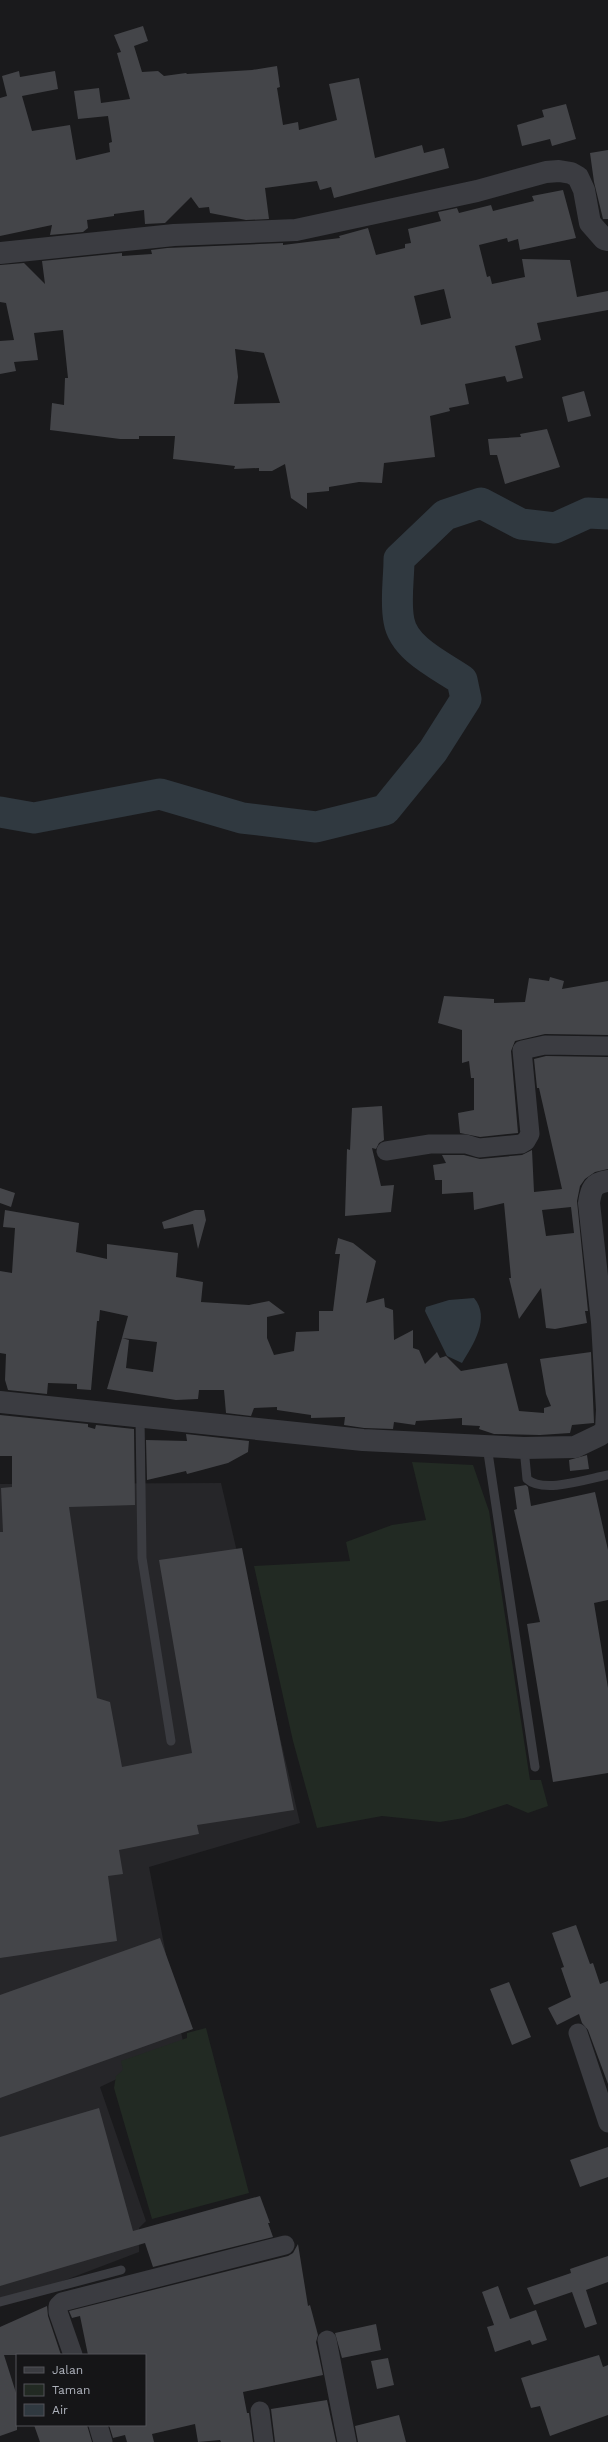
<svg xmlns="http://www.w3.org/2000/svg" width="608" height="2442" font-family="'Work Sans',sans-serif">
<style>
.built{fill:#262629}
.green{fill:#222a23}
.water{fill:#303940}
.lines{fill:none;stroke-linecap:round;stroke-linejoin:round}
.river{stroke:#303940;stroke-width:31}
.building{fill:#444549;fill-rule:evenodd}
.service{stroke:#3b3c41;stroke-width:9}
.minor{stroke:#3b3c41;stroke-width:19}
.tertiary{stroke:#3b3c41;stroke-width:22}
</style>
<rect width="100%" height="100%" fill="#1a1a1c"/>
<path class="built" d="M 221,1483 L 300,1823 L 149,1867 L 184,2047 L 100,2087 L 146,2221 L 139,2228 L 139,2252 L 0,2305 L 0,1484 Z"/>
<path class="green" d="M 412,1462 L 473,1465 L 489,1511 L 530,1780 L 541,1780 L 548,1806 L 528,1813 L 507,1804 L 464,1818 L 440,1822 L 382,1816 L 317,1828 L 293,1741 L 254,1566 L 350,1561 L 346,1542 L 392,1525 L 426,1520 Z
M 206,2028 L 249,2193 L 152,2219 L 114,2088 L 116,2076 L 123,2070 L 121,2061 L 187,2038 L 187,2033 Z"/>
<path class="water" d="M 474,1298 C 491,1318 473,1345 462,1363 L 447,1356 L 425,1311 L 426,1307 L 449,1300 Z"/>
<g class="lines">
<path class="river" d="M 0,812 L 34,818 L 160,794 L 242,818 L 316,827 L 385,810 L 433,751 L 466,699 L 462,680 C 440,665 404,649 399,621 C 395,602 399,579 399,559 L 445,515 L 481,503 L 521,524 L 555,528 L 588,513 L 608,514"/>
</g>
<path class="building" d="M 143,26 L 148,41 L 134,46 L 142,72 L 158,71 L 164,76 L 186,73 L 187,74 L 252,70 L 277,66 L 280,87 L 277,88 L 283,125 L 298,122 L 299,130 L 337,120 L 329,84 L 359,78 L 375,158 L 422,145 L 424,153 L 444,148 L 449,168 L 334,198 L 331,187 L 320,190 L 317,181 L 265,188 L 269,219 L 246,220 L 210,213 L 209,207 L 199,208 L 191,197 L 165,223 L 145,224 L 144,210 L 114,214 L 114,216 L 87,220 L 88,228 L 83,232 L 50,235 L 52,225 L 0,236 L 0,98 L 7,96 L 2,76 L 19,71 L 20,77 L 55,71 L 58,89 L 22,96 L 32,131 L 70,125 L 76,160 L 110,152 L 109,143 L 112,142 L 108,116 L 78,119 L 74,91 L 99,88 L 101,103 L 130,99 L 117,53 L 121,52 L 114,35 Z
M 566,104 L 576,139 L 552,146 L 550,139 L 522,146 L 517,125 L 544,117 L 542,110 Z
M 608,150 L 608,219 L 603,219 L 594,182 L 590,153 Z
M 563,190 L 576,238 L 520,250 L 518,239 L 508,242 L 507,238 L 479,245 L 487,277 L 490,276 L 492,284 L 525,277 L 522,259 L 570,260 L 577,297 L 608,291 L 608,310 L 537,323 L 541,340 L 515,346 L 523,378 L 507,382 L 505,376 L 465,384 L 469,404 L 449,408 L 450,411 L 430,416 L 435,457 L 384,463 L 382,483 L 359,482 L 329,487 L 329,491 L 307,493 L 307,509 L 291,498 L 285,464 L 272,471 L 259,471 L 259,468 L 234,469 L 235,466 L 173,459 L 175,436 L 139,436 L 139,439 L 120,439 L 50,430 L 52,403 L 64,405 L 65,378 L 68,378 L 63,330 L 34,333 L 38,360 L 14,362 L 16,371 L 0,374 L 0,341 L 14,340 L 6,303 L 0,302 L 0,265 L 24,263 L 45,284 L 42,261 L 122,253 L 122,256 L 152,254 L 151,250 L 167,248 L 283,243 L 283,245 L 340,238 L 339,236 L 368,228 L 376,255 L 405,248 L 405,244 L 411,243 L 408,229 L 441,221 L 438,212 L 457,208 L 459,213 L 491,205 L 493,211 L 534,201 L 532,196 ZM 444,289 L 451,318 L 421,325 L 414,296 ZM 235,349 L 264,353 L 280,403 L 234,404 L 238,377 Z
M 584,391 L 591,416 L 568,422 L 562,397 Z
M 547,429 L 560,467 L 505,484 L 497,455 L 490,455 L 488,439 L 521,437 L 520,434 Z
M 550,977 L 564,981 L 562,989 L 608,981 L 608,1035 L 545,1034 L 515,1041 L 511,1051 L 518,1133 L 480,1137 L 460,1133 L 458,1113 L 474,1110 L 474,1078 L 471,1078 L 469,1061 L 462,1063 L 462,1030 L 438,1023 L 444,996 L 494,999 L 494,1003 L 525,1002 L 529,978 L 549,981 Z
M 546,1056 L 608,1057 L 608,1169 L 595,1172 L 585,1179 L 580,1186 L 577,1201 L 588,1311 L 585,1311 L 587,1323 L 555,1329 L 546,1328 L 541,1288 L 519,1319 L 509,1278 L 511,1278 L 504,1203 L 474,1210 L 473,1192 L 442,1194 L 442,1180 L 435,1180 L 433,1165 L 446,1163 L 442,1155 L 464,1155 L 480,1159 L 522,1155 L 532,1150 L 534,1192 L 562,1189 L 539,1088 L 537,1088 L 534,1059 ZM 571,1207 L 574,1233 L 546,1236 L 542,1210 Z
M 382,1106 L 384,1140 L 379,1143 L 376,1149 L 372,1148 L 381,1186 L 394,1185 L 391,1212 L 345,1216 L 347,1149 L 350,1150 L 352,1108 Z
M 0,1188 L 15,1193 L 11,1207 L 0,1203 Z
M 5,1210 L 79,1223 L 76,1252 L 107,1259 L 107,1244 L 178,1253 L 176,1277 L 203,1282 L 201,1302 L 249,1305 L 269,1301 L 285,1313 L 267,1317 L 267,1338 L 274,1355 L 294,1351 L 296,1332 L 319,1331 L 319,1311 L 333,1311 L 340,1254 L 335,1254 L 338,1238 L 353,1243 L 376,1261 L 366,1303 L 384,1298 L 385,1307 L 393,1310 L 394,1340 L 413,1330 L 413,1348 L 419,1350 L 425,1364 L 437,1352 L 440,1358 L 446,1356 L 461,1371 L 507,1363 L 519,1411 L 544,1413 L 544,1408 L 551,1406 L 546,1394 L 540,1359 L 591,1352 L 594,1423 L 572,1425 L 570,1433 L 540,1435 L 494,1434 L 479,1429 L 480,1426 L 462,1425 L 462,1418 L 416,1421 L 415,1425 L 394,1422 L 393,1429 L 364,1428 L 344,1425 L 345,1417 L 311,1418 L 311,1415 L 277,1410 L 277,1407 L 254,1408 L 251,1416 L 226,1413 L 224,1390 L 199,1390 L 198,1399 L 176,1400 L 107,1389 L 122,1338 L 129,1340 L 126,1368 L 153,1372 L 157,1342 L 122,1338 L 128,1316 L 100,1310 L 99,1321 L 97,1321 L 91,1390 L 77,1389 L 77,1384 L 48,1383 L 47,1394 L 8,1390 L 5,1380 L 6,1354 L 0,1353 L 0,1271 L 12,1273 L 15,1228 L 3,1227 Z
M 195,1210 L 204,1210 L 206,1220 L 198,1249 L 193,1224 L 164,1229 L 162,1222 Z
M 0,1415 L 88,1424 L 88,1427 L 95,1429 L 96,1425 L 134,1429 L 135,1505 L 69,1507 L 97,1698 L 110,1702 L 122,1767 L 192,1753 L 159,1560 L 242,1548 L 294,1810 L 197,1825 L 199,1834 L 119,1850 L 123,1874 L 108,1876 L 117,1941 L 0,1958 L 0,1532 L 3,1532 L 1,1488 L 12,1487 L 12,1456 L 0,1456 Z
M 186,1434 L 249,1441 L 248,1452 L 228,1463 L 187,1474 L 186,1471 L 147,1480 L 146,1440 L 187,1441 Z
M 587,1455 L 589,1469 L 570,1471 L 569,1460 Z
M 526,1485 L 528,1487 L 531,1506 L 595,1492 L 608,1550 L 608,1600 L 594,1603 L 608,1688 L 608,1773 L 553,1782 L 527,1624 L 540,1622 L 514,1510 L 517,1509 L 514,1487 Z
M 576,1925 L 590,1964 L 593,1963 L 600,1984 L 608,1981 L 608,2084 L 588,2030 L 582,2023 L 579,2014 L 557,2025 L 548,2008 L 571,1997 L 561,1968 L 564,1967 L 552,1933 Z
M 160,1938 L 193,2029 L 0,2098 L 0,1995 Z
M 509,1982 L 531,2037 L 512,2045 L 490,1989 Z
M 99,2108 L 133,2231 L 260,2196 L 270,2223 L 268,2223 L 273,2237 L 153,2267 L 145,2243 L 0,2286 L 0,2137 Z
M 608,2147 L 608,2177 L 580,2187 L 570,2160 Z
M 298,2244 L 308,2306 L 310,2305 L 318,2335 L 316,2342 L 323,2375 L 243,2392 L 247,2413 L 249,2413 L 253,2442 L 221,2442 L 220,2440 L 198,2442 L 195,2424 L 152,2434 L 154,2442 L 127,2442 L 125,2435 L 113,2438 L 109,2425 L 145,2425 L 145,2355 L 88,2355 L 80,2316 L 72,2318 L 69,2311 L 288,2256 L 293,2253 Z
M 608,2256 L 608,2282 L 586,2290 L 597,2324 L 585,2328 L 572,2292 L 534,2305 L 527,2288 L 571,2273 L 570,2269 Z
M 498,2286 L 510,2319 L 536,2310 L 547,2340 L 532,2345 L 530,2340 L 495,2352 L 487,2327 L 494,2325 L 482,2292 Z
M 47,2306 L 48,2316 L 61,2355 L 4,2355 L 17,2396 L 17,2430 L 0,2436 L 0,2327 Z
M 376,2324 L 381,2350 L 342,2358 L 335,2333 Z
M 599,2355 L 603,2367 L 608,2365 L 608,2415 L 550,2436 L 540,2406 L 531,2408 L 521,2378 Z
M 388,2358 L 394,2385 L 377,2389 L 371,2361 Z
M 327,2400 L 336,2442 L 275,2442 L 271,2409 Z
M 399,2415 L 406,2442 L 358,2442 L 355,2426 Z
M 34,2425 L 87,2425 L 92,2442 L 40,2442 Z"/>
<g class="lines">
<path class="service" d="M 140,1417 L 142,1558 L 171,1741
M 487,1446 L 535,1767
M 524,1448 L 527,1479 C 543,1494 587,1479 608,1475
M 0,2302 L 121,2270"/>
<path class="minor" d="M 386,1151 L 430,1144 L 466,1144 L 479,1148 L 521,1144 L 526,1141 L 530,1134 L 522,1050 L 545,1045 L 608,1046
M 578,2033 L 608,2123
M 327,2340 L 347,2442
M 73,2355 L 58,2312 L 58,2306 L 62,2302 L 285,2245
M 260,2411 L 264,2442
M 98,2425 L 103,2442"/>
<path class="tertiary" d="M 0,253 L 174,235 L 296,230 L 477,191 L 546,172 L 559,171 L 571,173 L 578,177 L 584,190 L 590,223 L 604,239 L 608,240
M 0,1402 L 363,1440 L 524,1448 L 575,1447 L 600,1435 L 606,1430 L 607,1410 L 602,1322 L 589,1203 C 591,1189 593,1183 608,1181"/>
</g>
<rect x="16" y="2354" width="130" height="72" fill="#151517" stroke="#525359"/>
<rect x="24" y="2367" width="20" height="6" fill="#3b3c41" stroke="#525359"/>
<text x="52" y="2374" font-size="12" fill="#adb1bb">Jalan</text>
<rect x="24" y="2384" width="20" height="12" fill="#222a23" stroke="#525359"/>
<text x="52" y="2394" font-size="12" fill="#adb1bb">Taman</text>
<rect x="24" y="2404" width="20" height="12" fill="#303940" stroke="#525359"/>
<text x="52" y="2414" font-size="12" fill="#adb1bb">Air</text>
</svg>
